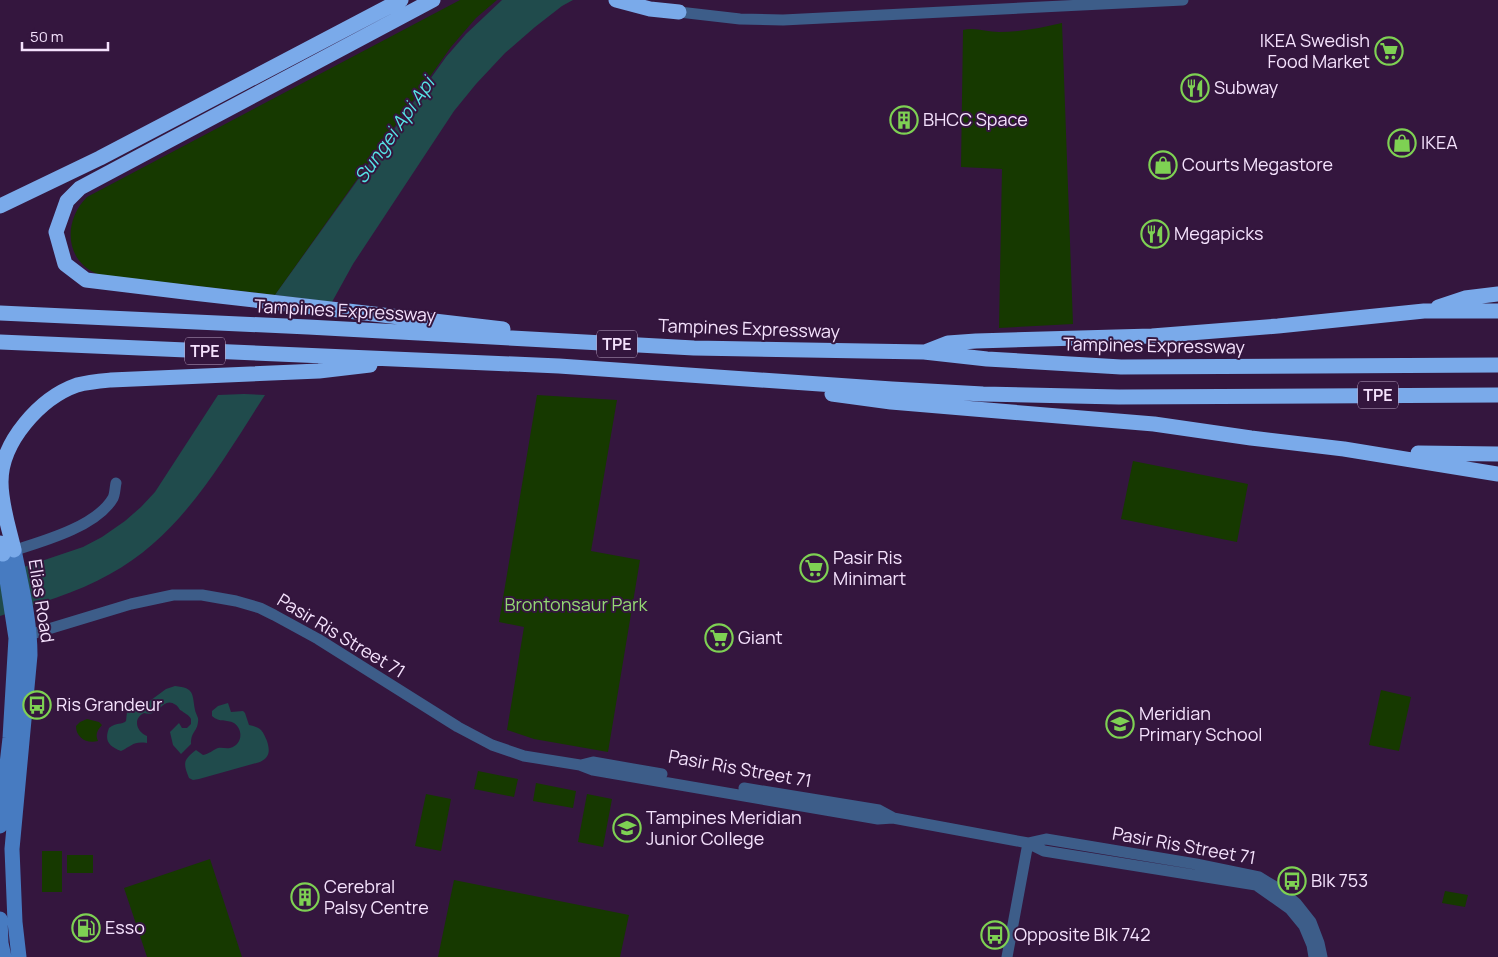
<svg xmlns="http://www.w3.org/2000/svg" width="1498" height="957" font-family="Manrope,sans-serif">
<style>
.green{fill:#163900}
.water{fill:#204b4c}
.lines{fill:none;stroke-linecap:round;stroke-linejoin:round}
.street{stroke:#3d5d89;stroke-width:11}
.secondary{stroke:#477bc1;stroke-width:15}
.highway{stroke:#7aaaea;stroke-width:15}
.labels{text-anchor:middle;stroke-width:4;stroke-linejoin:round;paint-order:stroke}
.shield{fill:#34163e;stroke:#bba5c4;stroke-width:1}
.shield-label{font-size:16px;font-weight:bold;fill:#f5e2fd}
.poi-label{font-size:18px;fill:#f5e2fd;stroke:#34163e;text-anchor:start}
.street-label{font-size:18px;fill:#f5e2fd;stroke:#34163e}
.park-label{font-size:18px;fill:#94d874;stroke:#34163e}
.water-label{font-size:19px;font-style:italic;fill:#56e3e5;stroke:#34163e}
</style>
<rect width="100%" height="100%" fill="#34163e"/>
<path class="green" d="M 460,0 L 497,0 L 476,18 L 451,47 L 275,295 L 100,275 C 65,263 62,222 87,197 Z
M 1062,23 L 1073,324 L 999,328 L 1002,169 L 961,167 L 963,30 C 975,27 986,32 999,32 C 1020,32 1041,28 1062,23 Z
M 537,395 L 617,400 L 591,551 L 640,560 L 608,752 L 534,739 L 507,730 L 524,627 L 499,622 Z
M 1133,461 L 1248,484 L 1237,542 L 1121,519 Z
M 1381,690 L 1411,697 L 1399,751 L 1369,745 Z
M 87,719 L 99,722 L 102,725 C 97,731 95,734 98,741 C 87,744 76,738 76,726 L 80,722 Z
M 478,771 L 518,779 L 514,797 L 474,789 Z
M 536,783 L 576,791 L 573,808 L 533,801 Z
M 426,794 L 451,799 L 441,851 L 415,846 Z
M 587,794 L 612,799 L 603,847 L 578,842 Z
M 42,851 L 62,851 L 62,892 L 42,892 Z
M 67,855 L 93,855 L 93,873 L 67,873 Z
M 210,859 L 242,957 L 147,957 L 124,888 Z
M 454,880 L 629,915 L 620,957 L 438,957 Z
M 1445,891 L 1468,895 L 1465,907 L 1442,903 Z"/>
<path class="water" d="M 502,0 L 573,0 L 562,6 L 535,27 L 505,53 L 476,84 L 454,111 L 353,264 L 332,302 L 275,295 L 446,57 L 466,34 Z
M 244,394 L 265,395 C 222,461 182,535 110,574 C 77,593 36,604 0,616 L 0,575 L 83,547 L 102,537 L 125,521 L 141,507 L 155,492 L 218,395 Z
M 175,686 C 195,688 192,694 195,710 C 196,715 199,717 198,722 C 197,732 191,731 191,744 L 181,754 L 173,745 L 170,732 L 179,723 L 182,728 L 187,728 L 191,724 L 191,719 C 188,714 185,714 182,711 C 179,710 179,707 176,705 C 162,695 160,718 144,713 C 132,719 137,732 147,736 L 147,743 C 133,741 132,746 121,751 C 109,746 104,741 109,728 C 116,722 122,725 126,721 L 127,712 L 129,707 L 135,706 L 143,706 L 166,689 Z
M 228,703 L 231,712 L 243,711 L 245,713 L 249,725 C 253,726 258,727 261,730 C 264,733 265,737 267,741 C 270,751 270,757 260,762 L 199,779 L 193,780 L 189,778 C 183,763 183,760 196,750 L 203,755 C 209,754 213,750 218,748 C 222,747 226,749 230,748 C 242,745 244,730 234,723 C 226,719 220,723 212,716 L 212,711 L 218,706 Z"/>
<g class="lines">
<path class="street" d="M 673,10 L 679,12 L 740,19 L 783,20 L 1183,0
M 6,553 C 37,543 96,528 113,498 C 115,494 115,487 116,483
M 22,637 L 131,604 L 173,595 L 202,595 L 236,601 L 260,608 L 274,615 L 318,639 L 458,727 L 492,745 L 524,756 L 580,765 L 593,770 L 878,819 L 893,818 L 1028,843 L 1044,851 L 1256,885 L 1290,909 L 1304,926 L 1312,945 L 1314,957
M 581,765 L 593,762 L 662,774
M 744,788 L 879,810 L 892,817
M 1028,843 L 1046,839 L 1196,864 L 1259,877 L 1279,889 L 1296,903 L 1311,922 L 1319,943 L 1322,957
M 1007,957 L 1028,843"/>
<path class="secondary" d="M 14,550 C 21,585 30,619 30,655 L 12,849 L 15,922 L 19,957
M 0,826 L 10,738 L 16,638 L 3,554
M 0,919 L 1,943 L 4,957"/>
<path class="highway" d="M 433,0 L 80,188 L 67,201 L 56,232 L 65,264 L 86,280 L 193,293 L 503,329
M 616,0 L 650,9 L 679,12
M 0,206 L 100,158 L 401,0
M 1438,307 L 1465,298 L 1498,294
M 0,313 L 308,327 L 694,348 L 924,352 L 987,359 L 1121,367 L 1498,365
M 0,342 L 559,366 L 892,389 L 983,394 L 1119,397 L 1498,395
M 925,352 L 948,343 L 976,341 L 1152,336 L 1278,326 L 1424,311 L 1498,311
M 832,394 L 891,402 L 1154,424 L 1251,438 L 1344,449 L 1498,474
M 1418,453 L 1498,454
M 0,543 L 3,554
M 14,550 C 9,528 1,505 1,482 C 1,442 40,398 77,385 C 88,382 100,381 111,380 L 319,371 L 370,365"/>
</g>
<defs>
<g id="supermarket-ring" transform="scale(1.4375)"><circle r="9.5" fill="#34163e" stroke="#7ed153" stroke-width="1.5"/><path d="M-6-5.5h2.5l.6 2H6L4.5 2H-2.5L-4.4-4H-6ZM-1.5 3.2a1.3 1.3 0 1 0 .1 0ZM3 3.2a1.3 1.3 0 1 0 .1 0Z" fill="#7ed153"/></g>
<g id="restaurant-ring" transform="scale(1.4375)"><circle r="9.5" fill="#34163e" stroke="#7ed153" stroke-width="1.5"/><path d="M-5-6h1v4h1v-4h1v4h1v-4h1v5L-1.5 .5V6h-2V.5L-5-1ZM5-6V6H3V1.5H1.5Q1.5-4 5-6Z" fill="#7ed153"/></g>
<g id="building-ring" transform="scale(1.4375)"><circle r="9.5" fill="#34163e" stroke="#7ed153" stroke-width="1.5"/><path d="M-4-6H4V6H1V3H-1V6H-4ZM-2.5-4.3h1.7v1.8h-1.7ZM.8-4.3h1.7v1.8H.8ZM-2.5-1h1.7V.8h-1.7ZM.8-1h1.7V.8H.8Z" fill="#7ed153"/></g>
<g id="shop-ring" transform="scale(1.4375)"><circle r="9.5" fill="#34163e" stroke="#7ed153" stroke-width="1.5"/><path d="M-5-2.5h2.3a2.7 3.5 0 0 1 5.4 0H5L5.5 6h-11ZM-1.5-2.5h3a1.5 2.3 0 0 0-3 0Z" fill="#7ed153"/></g>
<g id="bus-ring" transform="scale(1.4375)"><circle r="9.5" fill="#34163e" stroke="#7ed153" stroke-width="1.5"/><path d="M-5-6H5V4H4V6H2V4H-2V6H-4V4H-5ZM-3.5-4V0h7V-4ZM-3.5 1.2v1.5H-2V1.2ZM2 1.2v1.5H3.5V1.2Z" fill="#7ed153"/></g>
<g id="school-ring" transform="scale(1.4375)"><circle r="9.5" fill="#34163e" stroke="#7ed153" stroke-width="1.5"/><path d="M0-5L7-2L0 1L-7-2ZM-4 1L0 2.5L4 1V4Q0 6-4 4Z" fill="#7ed153"/></g>
<g id="university-ring" transform="scale(1.4375)"><circle r="9.5" fill="#34163e" stroke="#7ed153" stroke-width="1.5"/><path d="M0-5L7-2L0 1L-7-2ZM-4 1L0 2.5L4 1V4Q0 6-4 4Z" fill="#7ed153"/></g>
<g id="fuel-ring" transform="scale(1.4375)"><circle r="9.5" fill="#34163e" stroke="#7ed153" stroke-width="1.5"/><path d="M-5.5-6h7V0h2V4h1.3V-2.5L3-4.5l.8-.8L6-3V5H2.5V1h-1V6h-7ZM-4.2-4.7v3.2H.2V-4.7Z" fill="#7ed153"/></g>
</defs>
<g fill-rule="evenodd">
<use href="#supermarket-ring" x="1389" y="51"/>
<use href="#restaurant-ring" x="1195" y="88"/>
<use href="#building-ring" x="904" y="120"/>
<use href="#shop-ring" x="1402" y="143"/>
<use href="#shop-ring" x="1163" y="165"/>
<use href="#restaurant-ring" x="1155" y="234"/>
<use href="#supermarket-ring" x="814" y="568"/>
<use href="#supermarket-ring" x="719" y="638"/>
<use href="#bus-ring" x="37" y="705"/>
<use href="#school-ring" x="1120" y="724"/>
<use href="#university-ring" x="627" y="828"/>
<use href="#bus-ring" x="1292" y="881"/>
<use href="#building-ring" x="305" y="897"/>
<use href="#fuel-ring" x="86" y="928"/>
<use href="#bus-ring" x="995" y="935"/>
</g>
<g class="labels">
<g class="shield">
<rect x="597" y="330.5" width="40" height="27" rx="4"/>
<rect x="185" y="337.5" width="40" height="27" rx="4"/>
<rect x="1358" y="381.5" width="40" height="27" rx="4"/>
</g>
<g class="shield-label">
<text x="617" y="350">TPE</text>
<text x="205" y="357">TPE</text>
<text x="1378" y="401">TPE</text>
</g>
<g class="poi-label">
<text x="1370" y="47" text-anchor="end">IKEA Swedish<tspan x="1370" dy="21">Food Market</tspan></text>
<text x="1214" y="94">Subway</text>
<text x="923" y="126">BHCC Space</text>
<text x="1421" y="149">IKEA</text>
<text x="1182" y="171">Courts Megastore</text>
<text x="1174" y="240">Megapicks</text>
<text x="833" y="564">Pasir Ris<tspan x="833" dy="21">Minimart</tspan></text>
<text x="738" y="644">Giant</text>
<text x="56" y="711">Ris Grandeur</text>
<text x="1139" y="720">Meridian<tspan x="1139" dy="21">Primary School</tspan></text>
<text x="646" y="824">Tampines Meridian<tspan x="646" dy="21">Junior College</tspan></text>
<text x="1311" y="887">Blk 753</text>
<text x="324" y="893">Cerebral<tspan x="324" dy="21">Palsy Centre</tspan></text>
<text x="105" y="934">Esso</text>
<text x="1014" y="941">Opposite Blk 742</text>
</g>
<g class="street-label">
<text transform="translate(345 311) rotate(3)" y="6">Tampines Expressway</text>
<text transform="translate(749 329) rotate(2)" y="6">Tampines Expressway</text>
<text transform="translate(1154 346) rotate(1)" y="6">Tampines Expressway</text>
<text transform="translate(41 601) rotate(81)" y="6">Elias Road</text>
<text transform="translate(341 636) rotate(31)" y="6">Pasir Ris Street 71</text>
<text transform="translate(740 769) rotate(10)" y="6">Pasir Ris Street 71</text>
<text transform="translate(1184 846) rotate(10)" y="6">Pasir Ris Street 71</text>
</g>
<g class="park-label">
<text x="576" y="611">Brontonsaur Park</text>
</g>
<g class="water-label">
<text transform="translate(394 130) rotate(-55)" y="7">Sungei Api Api</text>
</g>
</g>
<path d="M22 42v8h86v-8" fill="none" stroke="#f5e2fd" stroke-width="2.5"/>
<text x="30" y="42" font-size="15" fill="#f5e2fd" stroke="#34163e" stroke-width="4" paint-order="stroke">50 m</text>
</svg>
